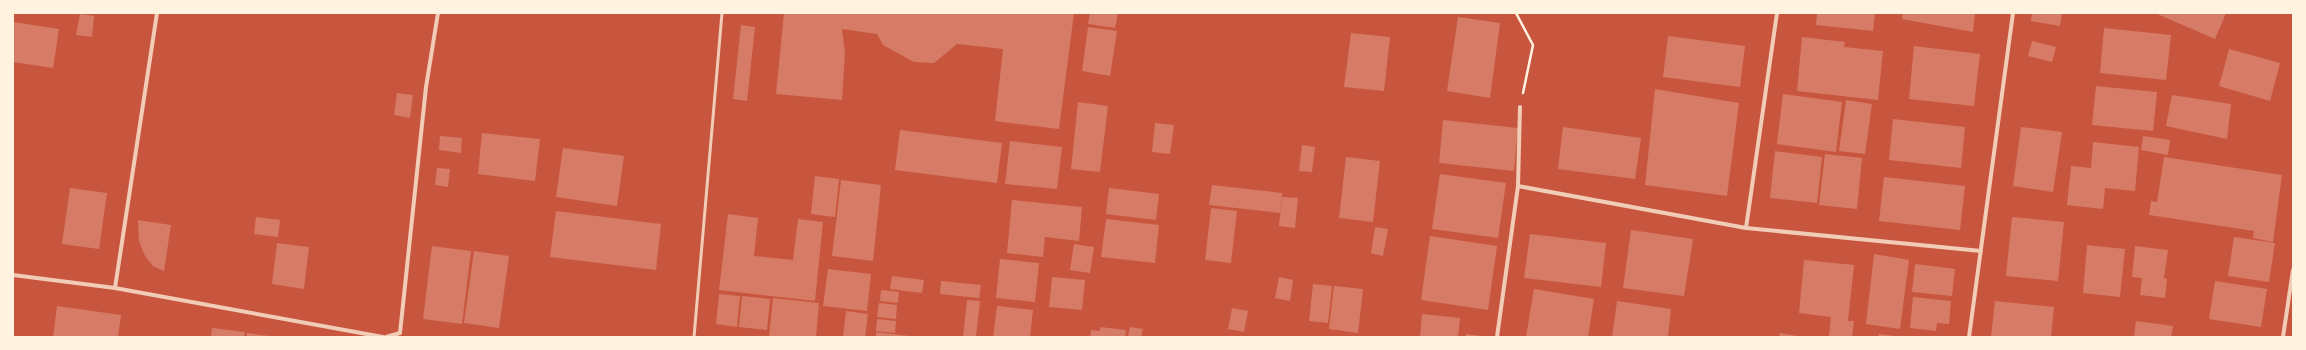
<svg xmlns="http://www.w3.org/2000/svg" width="2306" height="350" font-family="Montserrat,sans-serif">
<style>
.building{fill:#d67c66}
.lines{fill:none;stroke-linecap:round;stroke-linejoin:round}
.path{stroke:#fff3e0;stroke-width:2.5}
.service{stroke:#f1ccb7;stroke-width:3}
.minor{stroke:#f1ccb7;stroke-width:4}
</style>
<rect width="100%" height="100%" fill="#c8553d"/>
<path class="building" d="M 784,13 L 1074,13 L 1059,129 L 995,121 L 1003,49 L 957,44 L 934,63 L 914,62 L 883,45 L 877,34 L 842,29 L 845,53 L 842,100 L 776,94 Z
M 1090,13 L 1118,13 L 1115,28 L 1088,24 Z
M 1817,13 L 1875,13 L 1873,31 L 1816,25 Z
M 1903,13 L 1975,13 L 1973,32 L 1902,19 Z
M 2032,13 L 2062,13 L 2060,26 L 2031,21 Z
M 2155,13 L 2226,13 L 2215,39 Z
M 80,14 L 94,16 L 92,37 L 76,35 Z
M 1458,17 L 1500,23 L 1490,98 L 1447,91 Z
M 13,22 L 59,29 L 53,68 L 13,62 Z
M 741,25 L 755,27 L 747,101 L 733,99 Z
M 1088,27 L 1117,31 L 1110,76 L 1082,71 Z
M 2104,28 L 2171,35 L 2166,80 L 2100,73 Z
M 1351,33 L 1390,37 L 1384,91 L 1344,87 Z
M 1668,36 L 1745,46 L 1740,87 L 1663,77 Z
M 1802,37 L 1845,42 L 1844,47 L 1883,51 L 1878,100 L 1797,91 Z
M 2032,41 L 2056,47 L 2052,62 L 2028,56 Z
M 1914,46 L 1980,54 L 1974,106 L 1909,99 Z
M 2229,49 L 2280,63 L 2270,101 L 2219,86 Z
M 2096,86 L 2157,92 L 2153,131 L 2092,125 Z
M 1655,89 L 1739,103 L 1727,196 L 1645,185 Z
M 397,93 L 413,95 L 410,118 L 394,115 Z
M 1783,94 L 1842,102 L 1836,152 L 1777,144 Z
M 2172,95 L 2231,104 L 2227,139 L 2166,126 Z
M 1846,100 L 1872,104 L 1865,154 L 1839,151 Z
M 1078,102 L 1108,106 L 1100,172 L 1071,169 Z
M 1893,119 L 1965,127 L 1961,168 L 1889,160 Z
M 1443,120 L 1518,128 L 1514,171 L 1439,163 Z
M 1155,123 L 1174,125 L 1170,154 L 1152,152 Z
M 1563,127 L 1641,138 L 1635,179 L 1558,169 Z
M 2021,127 L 2062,132 L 2053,192 L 2013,186 Z
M 900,130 L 1002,143 L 997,183 L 895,170 Z
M 482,133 L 540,139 L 535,181 L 478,174 Z
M 440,136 L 462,138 L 461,153 L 439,150 Z
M 2143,136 L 2170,140 L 2168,155 L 2141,150 Z
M 1010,141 L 1062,147 L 1057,189 L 1005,184 Z
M 2093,142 L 2139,147 L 2135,191 L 2105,188 L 2103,209 L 2067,205 L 2071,166 L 2091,168 Z
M 1302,145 L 1315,147 L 1312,172 L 1299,171 Z
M 563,148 L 624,156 L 617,206 L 556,197 Z
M 1775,151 L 1822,157 L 1817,203 L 1770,198 Z
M 1825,154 L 1862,158 L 1857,209 L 1819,205 Z
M 1346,157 L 1380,161 L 1373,222 L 1339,218 Z
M 2164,157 L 2282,175 L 2273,242 L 2253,238 L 2254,231 L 2149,215 L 2151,201 L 2157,202 Z
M 437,168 L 450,169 L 448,187 L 435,185 Z
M 1440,174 L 1506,183 L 1498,238 L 1432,229 Z
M 815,176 L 839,179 L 835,217 L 811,214 Z
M 1884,177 L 1965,186 L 1960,230 L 1879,221 Z
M 841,180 L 881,185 L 873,261 L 832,256 Z
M 1212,185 L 1282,193 L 1280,213 L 1209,205 Z
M 70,188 L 107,193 L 99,249 L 62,244 Z
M 1109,188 L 1159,194 L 1156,220 L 1106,214 Z
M 1282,197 L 1298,198 L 1295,228 L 1279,226 Z
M 1012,200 L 1082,207 L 1079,241 L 1045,237 L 1043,257 L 1007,253 Z
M 1211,208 L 1237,211 L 1231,263 L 1205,260 Z
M 556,211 L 661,224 L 656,270 L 550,257 Z
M 728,214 L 758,218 L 754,256 L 793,260 L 798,219 L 823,222 L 815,301 L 719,290 Z
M 256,217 L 280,220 L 278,237 L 254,234 Z
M 2012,217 L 2064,222 L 2058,281 L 2006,276 Z
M 1106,219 L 1159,225 L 1155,263 L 1101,257 Z
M 138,220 L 171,225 L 164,271 L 153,266 L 145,256 L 139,241 Z
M 1375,227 L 1388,229 L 1383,256 L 1371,253 Z
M 1631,230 L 1693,239 L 1684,296 L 1623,288 Z
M 1530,234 L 1606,243 L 1601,287 L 1524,278 Z
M 1430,236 L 1497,246 L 1488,310 L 1421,300 Z
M 2234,237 L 2275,243 L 2269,282 L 2228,276 Z
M 277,243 L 309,247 L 304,289 L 272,284 Z
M 1074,244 L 1094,247 L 1090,273 L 1070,270 Z
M 2087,245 L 2125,249 L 2120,297 L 2083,293 Z
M 432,246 L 471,251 L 462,324 L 423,319 Z
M 2135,246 L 2168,250 L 2164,278 L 2167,279 L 2165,298 L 2140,295 L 2142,278 L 2132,277 Z
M 474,251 L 509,256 L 499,328 L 464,323 Z
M 1874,254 L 1909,260 L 1900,329 L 1866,324 Z
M 1000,259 L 1039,263 L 1035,302 L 996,298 Z
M 1804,260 L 1854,265 L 1848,321 L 1854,321 L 1852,337 L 1829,337 L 1831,317 L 1799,313 Z
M 1915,264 L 1955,269 L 1952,296 L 1912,292 Z
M 828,269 L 871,274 L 867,311 L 823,306 Z
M 892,276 L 924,280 L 922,293 L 890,289 Z
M 1052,277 L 1085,280 L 1082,310 L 1049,307 Z
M 1279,277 L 1293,280 L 1290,301 L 1275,298 Z
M 941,281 L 981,285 L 979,298 L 940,294 Z
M 2215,281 L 2267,289 L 2261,327 L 2209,319 Z
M 1313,284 L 1332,286 L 1328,323 L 1309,321 Z
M 1334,286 L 1363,289 L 1358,333 L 1329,329 Z
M 1534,289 L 1594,299 L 1588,337 L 1526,337 Z
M 881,290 L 899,292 L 898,303 L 880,301 Z
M 719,294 L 740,296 L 737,327 L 716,324 Z
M 742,296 L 770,299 L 767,330 L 739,327 Z
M 1913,297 L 1951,301 L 1949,324 L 1937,323 L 1936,331 L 1910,328 Z
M 773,298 L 819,303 L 816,337 L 769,337 Z
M 967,300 L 980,301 L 976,337 L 963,337 Z
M 1617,301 L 1671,309 L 1668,337 L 1612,337 Z
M 1995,301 L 2054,307 L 2051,337 L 1991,337 Z
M 879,303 L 897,305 L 896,319 L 877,317 Z
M 57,306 L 121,315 L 118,337 L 53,337 Z
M 997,306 L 1033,310 L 1030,337 L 993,337 Z
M 1232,308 L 1248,311 L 1244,332 L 1228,329 Z
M 846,311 L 868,314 L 865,337 L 843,337 Z
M 1422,314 L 1460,318 L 1458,337 L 1420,337 Z
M 877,319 L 896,321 L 895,333 L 876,331 Z
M 2136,321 L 2173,326 L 2171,337 L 2134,337 Z
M 1100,327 L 1126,330 L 1125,337 L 1090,337 L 1091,330 L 1100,331 Z
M 1130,327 L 1143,329 L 1141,337 L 1128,336 Z
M 212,328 L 245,332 L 244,337 L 211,337 Z
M 876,332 L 909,336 L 909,337 L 876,337 Z
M 247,333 L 269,336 L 269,337 L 247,337 Z
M 1780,333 L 1797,336 L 1797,337 L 1779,337 Z
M 1466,334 L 1481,336 L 1481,337 L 1466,337 Z
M 1879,334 L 1894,336 L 1894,337 L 1878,337 Z"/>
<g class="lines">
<path class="path" d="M 1516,13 L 1533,45 L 1523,93"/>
<path class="service" d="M 694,337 L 722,13"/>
<path class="minor" d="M 1518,186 L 1746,228 L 1981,251
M 1746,228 L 1777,13
M 13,275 L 115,288 L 383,337
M 115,288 L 157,13
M 386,337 L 400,333 L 426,87 L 438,13
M 1497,337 L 1518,186 L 1520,107
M 1969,337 L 2013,13
M 2283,337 L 2293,270"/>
</g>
<rect width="2306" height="350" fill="none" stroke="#fff3e0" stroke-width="28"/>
</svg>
